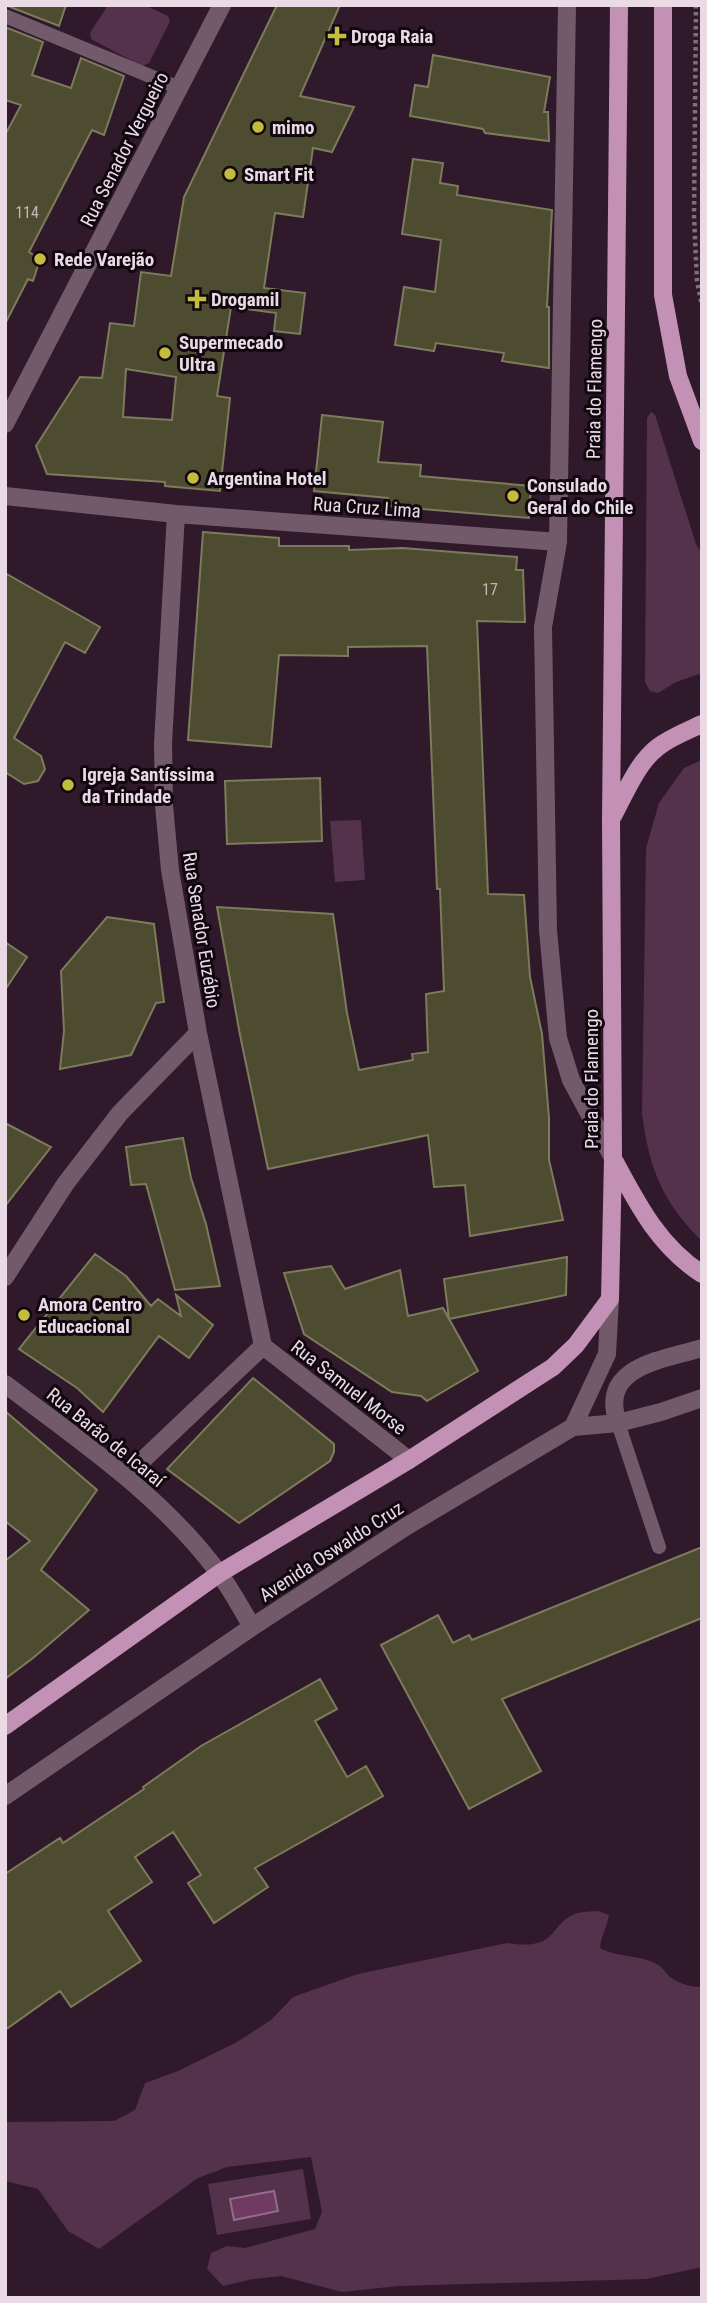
<svg xmlns="http://www.w3.org/2000/svg" width="707" height="2303" font-family="'Roboto Condensed',sans-serif">
<style>
.green{fill:#55324c}
.water{fill:#6f3b63;stroke:#946b8a;stroke-width:2}
.building{fill:#4e4c30;stroke:#7c7b5c;stroke-width:2;fill-rule:evenodd}
.lines{fill:none;stroke-linecap:round;stroke-linejoin:round}
.path{stroke:#816d7c;stroke-width:4.5;stroke-dasharray:3.5 3.5;stroke-linecap:butt}
.service{stroke:#725a6b;stroke-width:14}
.minor{stroke:#725a6b;stroke-width:18}
.tertiary{stroke:#725a6b;stroke-width:18}
.primary{stroke:#c391b5;stroke-width:18}
.poi-dot{fill:#c4bc3d;stroke:#11080f;stroke-width:2.5}
.labels{text-anchor:middle;stroke-width:6;stroke-linejoin:round;paint-order:stroke}
.number-label{font-size:16px;fill:#c3b6b8}
.poi-label{font-size:19px;font-weight:bold;fill:#eadae5;stroke:#11080f;text-anchor:start}
.street-label{font-size:19px;fill:#eadae5;stroke:#11080f}
</style>
<rect width="100%" height="100%" fill="#2f192a"/>
<path class="green" d="M 108,5 L 144,5 L 168,16 L 170,21 L 149,63 L 142,66 L 91,39 L 90,33 Z
M 651,412 L 655,415 L 696,544 L 702,554 L 702,673 L 676,682 L 658,693 L 650,691 L 645,682 L 647,418 Z
M 702,760 L 702,1241 C 662,1202 649,1168 642,1113 L 646,848 L 659,803 L 684,768 Z
M 361,820 L 365,880 L 335,882 L 330,821 Z
M 598,1911 L 609,1915 C 607,1927 601,1936 600,1948 C 618,1958 640,1954 658,1965 C 663,1968 666,1973 670,1977 C 680,1984 691,1987 702,1987 L 702,2267 L 647,2279 L 398,2286 L 342,2292 L 281,2276 L 253,2279 L 223,2286 L 207,2269 L 211,2253 L 227,2246 L 245,2248 L 315,2229 L 322,2212 L 311,2157 L 227,2167 L 198,2178 L 99,2249 L 68,2231 L 38,2189 L 5,2181 L 5,2122 L 114,2121 L 135,2110 L 145,2083 L 178,2071 L 237,2042 L 271,2020 L 293,1997 L 358,1974 L 507,1943 C 521,1945 539,1947 550,1936 C 558,1928 563,1918 575,1914 C 582,1911 591,1912 598,1911 Z
M 303,2169 L 311,2219 L 217,2235 L 208,2184 Z"/>
<path class="water" d="M 274,2191 L 278,2211 L 234,2220 L 230,2199 Z"/>
<path class="building" d="M 5,5 L 66,5 L 59,26 Z
M 277,5 L 340,5 L 300,96 L 354,107 L 332,152 L 313,148 L 303,217 L 275,213 L 264,288 L 305,293 L 300,334 L 274,331 L 276,313 L 231,307 L 217,396 L 230,398 L 220,491 L 165,486 L 165,482 L 47,474 L 36,446 L 80,377 L 102,378 L 110,323 L 134,326 L 141,272 L 171,276 L 184,197 ZM 126,369 L 176,377 L 172,420 L 123,417 Z
M 5,27 L 43,42 L 32,75 L 71,88 L 81,58 L 124,76 L 104,135 L 92,130 L 29,252 L 40,259 L 33,281 L 28,279 L 5,324 L 5,135 L 21,105 L 5,100 Z
M 433,55 L 550,77 L 544,112 L 548,112 L 549,141 L 485,133 L 483,129 L 410,116 L 415,85 L 428,87 Z
M 413,159 L 443,163 L 440,183 L 458,186 L 457,195 L 552,210 L 547,307 L 549,307 L 549,368 L 502,361 L 504,353 L 436,343 L 434,351 L 395,345 L 404,287 L 435,292 L 441,240 L 402,234 Z
M 322,415 L 383,422 L 378,462 L 421,465 L 420,476 L 531,486 L 529,518 L 387,506 L 388,498 L 314,491 Z
M 203,532 L 279,538 L 279,546 L 349,546 L 349,550 L 403,548 L 517,557 L 516,570 L 523,570 L 525,622 L 477,621 L 488,894 L 524,895 L 530,977 L 542,1034 L 549,1118 L 549,1160 L 563,1220 L 470,1236 L 465,1185 L 434,1187 L 428,1135 L 268,1169 L 240,1035 L 217,907 L 333,914 L 347,1013 L 359,1070 L 413,1060 L 412,1054 L 428,1052 L 426,994 L 444,991 L 440,889 L 437,889 L 427,646 L 348,647 L 348,656 L 279,655 L 271,747 L 188,740 Z
M 5,573 L 100,627 L 85,653 L 65,642 L 14,738 L 41,756 L 45,769 L 38,781 L 24,784 L 5,772 Z
M 320,778 L 322,841 L 227,844 L 225,781 Z
M 107,917 L 154,924 L 164,1002 L 156,1003 L 131,1055 L 60,1069 L 64,1031 L 61,971 Z
M 5,942 L 27,957 L 5,990 Z
M 5,1123 L 51,1147 L 5,1206 Z
M 183,1138 L 191,1178 L 206,1224 L 220,1286 L 175,1290 L 146,1184 L 131,1185 L 126,1147 Z
M 95,1254 L 126,1276 L 151,1306 L 158,1299 L 181,1316 L 176,1295 L 213,1325 L 189,1358 L 159,1336 L 103,1412 L 77,1388 L 19,1349 Z
M 567,1257 L 566,1295 L 449,1319 L 444,1279 Z
M 331,1266 L 345,1289 L 400,1270 L 408,1316 L 443,1308 L 478,1371 L 427,1401 L 421,1396 L 392,1392 L 304,1334 L 284,1273 Z
M 253,1378 L 334,1444 L 334,1452 L 330,1461 L 239,1523 L 167,1469 Z
M 5,1411 L 97,1490 L 41,1570 L 89,1610 L 33,1658 L 5,1679 L 5,1561 L 30,1541 L 5,1521 Z
M 702,1547 L 702,1618 L 502,1699 L 541,1771 L 469,1809 L 381,1645 L 438,1615 L 453,1643 L 469,1635 L 472,1640 Z
M 320,1679 L 337,1709 L 315,1721 L 347,1777 L 366,1766 L 383,1796 L 255,1868 L 268,1887 L 214,1923 L 188,1883 L 201,1875 L 173,1832 L 135,1857 L 152,1882 L 108,1911 L 141,1961 L 71,2007 L 60,1991 L 5,2030 L 5,1874 L 60,1838 L 63,1843 L 144,1789 L 143,1787 L 201,1746 Z"/>
<g class="lines">
<path class="path" d="M 696,5 L 694,216 L 697,281 L 702,306"/>
<path class="service" d="M 5,16 L 179,88
M 618,1423 L 659,1547"/>
<path class="minor" d="M 567,5 L 558,542 L 543,627 L 548,930 L 558,1038 L 571,1080 L 613,1158
M 5,496 L 176,514 L 558,542
M 176,514 L 163,743 L 164,805 L 170,870 L 198,1033 L 263,1346
M 5,1277 L 66,1183 L 120,1113 L 198,1033
M 263,1346 L 409,1460
M 5,1384 C 80,1441 161,1495 218,1572 C 231,1589 241,1608 252,1627
M 618,1423 C 598,1366 663,1360 702,1348
M 573,1427 L 618,1423 L 661,1412 L 702,1398
M 126,1476 L 263,1346
M 5,1796 L 252,1627 L 407,1526 L 573,1427 L 607,1354 L 610,1299"/>
<path class="tertiary" d="M 5,424 L 222,5"/>
<path class="primary" d="M 663,5 L 663,295 L 678,376 L 702,441
M 613,816 C 625,794 637,763 658,747 C 671,737 687,731 702,724
M 615,1162 C 638,1205 659,1246 702,1274
M 5,1726 L 220,1573 L 409,1460 L 553,1367 L 576,1345 L 610,1299 L 613,1158 L 611,819 L 619,5"/>
</g>
<g class="poi-dot">
<path d="M333.5 25.5h7v7h7v7h-7v7h-7v-7h-7v-7h7z"/>
<circle cx="258" cy="127" r="7"/>
<circle cx="230" cy="174" r="7"/>
<circle cx="40" cy="259" r="7"/>
<path d="M193.5 288.5h7v7h7v7h-7v7h-7v-7h-7v-7h7z"/>
<circle cx="165" cy="353" r="7"/>
<circle cx="193" cy="478" r="7"/>
<circle cx="513" cy="496" r="7"/>
<circle cx="68" cy="785" r="7"/>
<circle cx="24" cy="1315" r="7"/>
</g>
<g class="labels">
<g class="number-label">
<text x="27" y="218">114</text>
<text x="490" y="595">17</text>
</g>
<g class="poi-label">
<text x="351" y="43">Droga Raia</text>
<text x="272" y="134">mimo</text>
<text x="244" y="181">Smart Fit</text>
<text x="54" y="266">Rede Varejão</text>
<text x="211" y="306">Drogamil</text>
<text x="179" y="349">Supermecado<tspan x="179" dy="22">Ultra</tspan></text>
<text x="207" y="485">Argentina Hotel</text>
<text x="527" y="492">Consulado<tspan x="527" dy="22">Geral do Chile</tspan></text>
<text x="82" y="781">Igreja Santíssima<tspan x="82" dy="22">da Trindade</tspan></text>
<text x="38" y="1311">Amora Centro<tspan x="38" dy="22">Educacional</tspan></text>
</g>
<g class="street-label">
<text transform="translate(124 149) rotate(-63)" y="7">Rua Senador Vergueiro</text>
<text transform="translate(594 389) rotate(-89)" y="7">Praia do Flamengo</text>
<text transform="translate(367 507) rotate(4)" y="7">Rua Cruz Lima</text>
<text transform="translate(202 930) rotate(81)" y="7">Rua Senador Euzébio</text>
<text transform="translate(591 1079) rotate(-90)" y="7">Praia do Flamengo</text>
<text transform="translate(349 1387) rotate(38)" y="7">Rua Samuel Morse</text>
<text transform="translate(106 1437) rotate(39)" y="7">Rua Barão de Icaraí</text>
<text transform="translate(331 1551) rotate(-33)" y="7">Avenida Oswaldo Cruz</text>
</g>
</g>
<rect width="707" height="2303" fill="none" stroke="#eadae5" stroke-width="14"/>
</svg>
